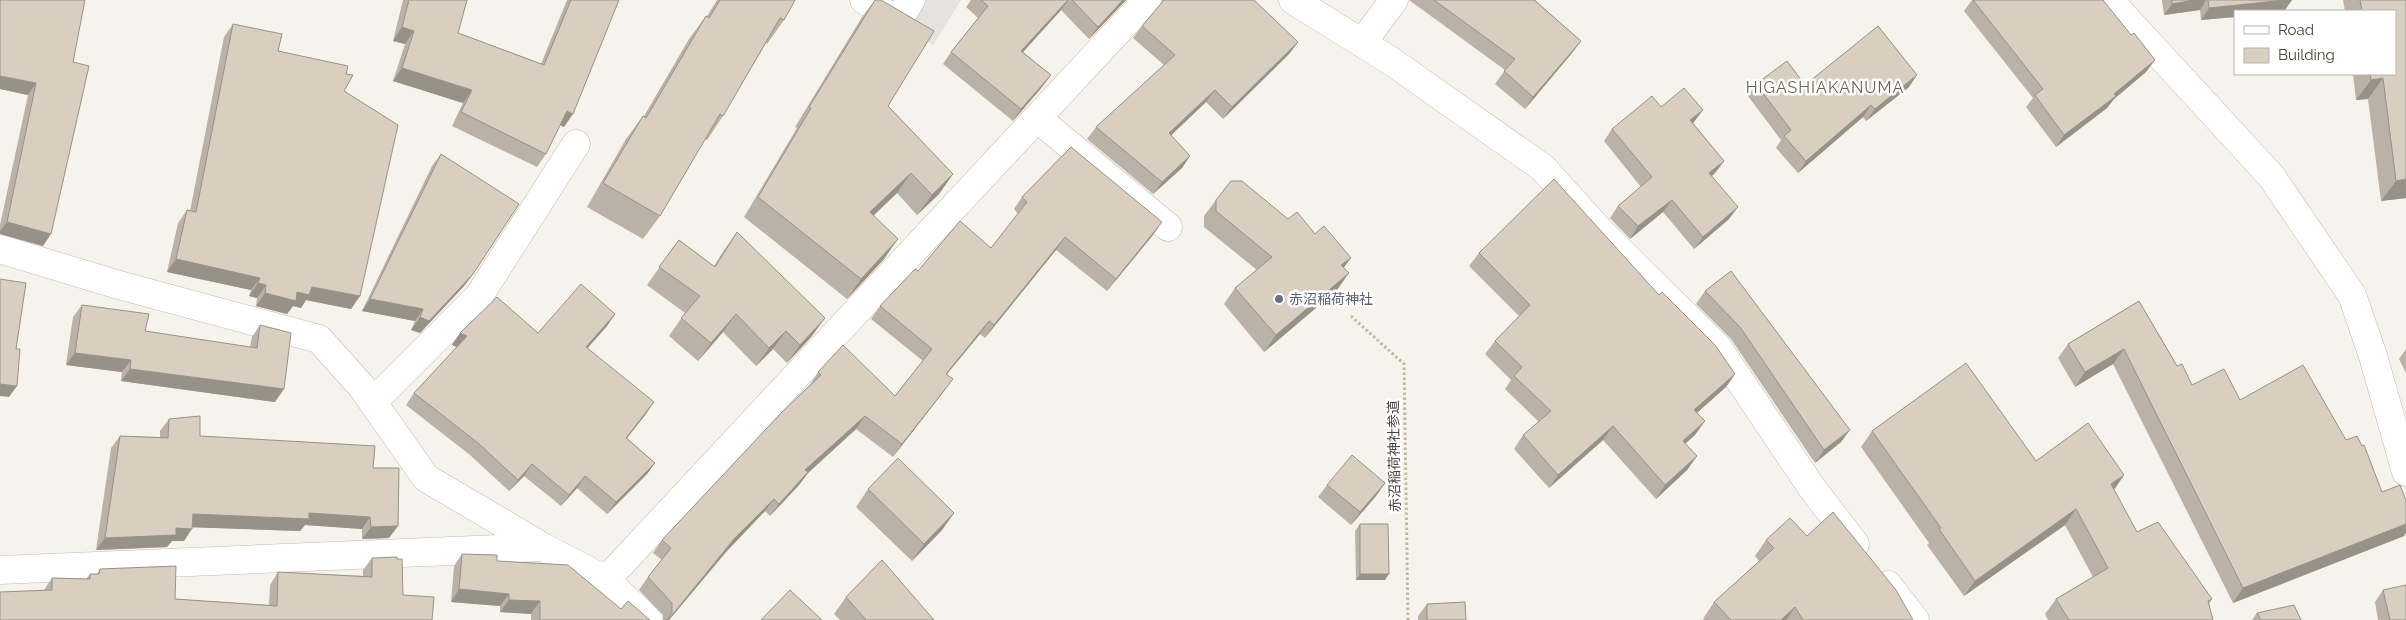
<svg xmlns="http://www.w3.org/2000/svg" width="2406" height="620" font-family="Raleway,'Noto Sans JP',sans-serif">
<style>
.parking{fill:#e5e3e0}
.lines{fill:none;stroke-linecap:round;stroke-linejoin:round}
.street-casing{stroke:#c2bbae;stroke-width:29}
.path{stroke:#c4b79f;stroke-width:3;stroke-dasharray:2.5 2.5;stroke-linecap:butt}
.street{stroke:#fff;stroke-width:28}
.wall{fill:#bab2a6}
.shaded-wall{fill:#979187}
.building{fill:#d8cfc1;stroke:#979187}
.worship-dot{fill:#6b7280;stroke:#fff;stroke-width:2}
.labels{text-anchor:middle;stroke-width:5;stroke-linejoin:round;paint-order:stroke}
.worship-label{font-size:14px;fill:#5b616d;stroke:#fff;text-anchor:start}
.street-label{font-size:14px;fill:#4b4439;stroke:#fff}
.quarter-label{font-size:16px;letter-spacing:1px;fill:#6e6250;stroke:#fff}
</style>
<rect width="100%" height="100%" fill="#f6f3ec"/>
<path class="parking" d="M 856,0 L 961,0 L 933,45 Z"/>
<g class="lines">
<g class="street-casing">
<path id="street" d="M 864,0 L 898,21 L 911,0
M 1293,0 L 1391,61 L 1543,168 L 1599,230 L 1718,348 L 1812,488 L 1855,544
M 2109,0 L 2271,176 L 2352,295 L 2373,356 L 2406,472
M 1362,43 L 1394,0
M 1037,118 L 1168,227
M 0,249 L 119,285 L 319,339 L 362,387 L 426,478 L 543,547 L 606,580 L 648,620
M 373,402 L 479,296 L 576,144
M 0,570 L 543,547
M 606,580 L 1147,0
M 1888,585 L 1915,620"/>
</g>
<path class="path" d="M 1351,316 L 1404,364 L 1408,620"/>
<use href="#street" class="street"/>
</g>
<path class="wall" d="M 403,0 L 467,0 L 458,33 L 541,64 L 567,0 L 619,0 L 564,127 L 560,125 L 546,154 L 537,167 L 452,126 L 463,103 L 393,81 L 405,44 L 393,41 Z
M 717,0 L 795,0 L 784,20 L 767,44 L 766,43 L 723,116 L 707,140 L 705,139 L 660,216 L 643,239 L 587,207 L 626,139 L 643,116 L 644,116 L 689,39 L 706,16 L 707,16 Z
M 875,0 L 888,106 L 953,174 L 939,194 L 917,215 L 897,193 L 874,215 L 884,259 L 847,299 L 744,217 L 797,128 L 795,127 L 862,17 Z
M 971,0 L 1126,0 L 1089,39 L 1061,10 L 1023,52 L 1051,75 L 1042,87 L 1013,121 L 943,64 L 951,52 L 978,18 L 966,7 Z
M 1162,0 L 1254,0 L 1298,42 L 1289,54 L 1223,119 L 1206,102 L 1171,135 L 1190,156 L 1182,168 L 1153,194 L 1087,139 L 1096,127 L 1164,65 L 1133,38 L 1142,26 L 1162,2 Z
M 1409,0 L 1535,0 L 1581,41 L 1572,53 L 1525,109 L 1495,84 L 1505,70 Z
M 1972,0 L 2103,0 L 2146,72 L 2114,99 L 2107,108 L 2056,147 L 2026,107 L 2033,98 L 1964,11 Z
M 2162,0 L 2292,0 L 2284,11 L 2235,11 L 2235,17 L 2201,20 L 2200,10 L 2164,15 Z
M 2343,0 L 2406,0 L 2406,198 L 2381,201 L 2368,99 L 2356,100 L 2353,74 L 2395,74 L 2395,11 L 2345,11 Z
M 233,24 L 344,91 L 360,296 L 351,309 L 306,300 L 301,308 L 293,306 L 287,314 L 256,306 L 257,298 L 249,296 L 251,290 L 167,272 L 178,223 L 187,210 L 190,211 L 224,37 Z
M 73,62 L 43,246 L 0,234 L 0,225 L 28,95 L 0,89 Z
M 1756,84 L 1805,85 L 1909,87 L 1866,121 L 1863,117 L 1798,173 L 1776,148 L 1781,140 L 1748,96 Z
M 1661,107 L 1694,122 L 1693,123 L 1724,161 L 1715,173 L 1712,176 L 1729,219 L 1694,249 L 1663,212 L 1630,239 L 1610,218 L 1618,206 L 1641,187 L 1604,141 L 1612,129 Z
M 441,154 L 473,274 L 464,286 L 420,333 L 411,330 L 415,321 L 362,311 L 432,166 Z
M 1022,197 L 1153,235 L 1107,291 L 1056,250 L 985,338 L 980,334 L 947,374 L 944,391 L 893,457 L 856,429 L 808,473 L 799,485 L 770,516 L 765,511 L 726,552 L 669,620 L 663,620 L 663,615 L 639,590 L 648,577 L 662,560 L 653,553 L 662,540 L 810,385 L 818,372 L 895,396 L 923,361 L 871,319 L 880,306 L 918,271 L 991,248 L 1018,214 L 1014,209 Z
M 1216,200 L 1344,268 L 1337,290 L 1264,352 L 1224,304 L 1235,288 L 1257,270 L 1204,227 L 1204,216 Z
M 737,232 L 812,336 L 787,363 L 773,349 L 756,366 L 723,332 L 698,361 L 669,336 L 685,313 L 647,285 L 679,240 L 714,266 L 724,250 Z
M 1479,253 L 1659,295 L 1735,374 L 1726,387 L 1697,413 L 1695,435 L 1685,444 L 1697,456 L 1687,470 L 1656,499 L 1603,440 L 1549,488 L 1514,449 L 1523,435 L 1539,422 L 1505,389 L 1511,380 L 1485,354 L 1495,341 L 1519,316 L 1469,266 Z
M 1731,271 L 1841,442 L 1815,463 L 1731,339 L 1696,304 L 1705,291 Z
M 2139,301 L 2177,366 L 2192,385 L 2240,400 L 2346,440 L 2382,492 L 2404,536 L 2233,603 L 2113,364 L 2075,387 L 2058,358 L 2068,344 Z
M 82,305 L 145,331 L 250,347 L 252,337 L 260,325 L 275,402 L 121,381 L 122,372 L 66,365 L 73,317 Z
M 615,314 L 607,326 L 587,348 L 646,414 L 627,438 L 655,463 L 647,474 L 607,514 L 577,488 L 561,506 L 524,476 L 509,491 L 470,455 L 406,405 L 414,393 L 457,347 L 452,345 L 460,333 L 538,333 Z
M 2406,349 L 2406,373 L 2399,359 Z
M 169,419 L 200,436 L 373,468 L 389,538 L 362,539 L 362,529 L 305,525 L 300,531 L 192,527 L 184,541 L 172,541 L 167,547 L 96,550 L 111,448 L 120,436 L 160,437 L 160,431 Z
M 1872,431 L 2036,461 L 2124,475 L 2114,490 L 2137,532 L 2212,599 L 2209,604 L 2213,620 L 2048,620 L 2045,614 L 2056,599 L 2093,577 L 2065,525 L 1964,596 L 1927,545 L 1929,543 L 1861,447 Z
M 1385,483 L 1376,496 L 1351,525 L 1318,497 L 1327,485 Z
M 868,489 L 954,513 L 942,530 L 912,561 L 856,507 Z
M 1360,524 L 1385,580 L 1356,580 L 1355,531 Z
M 1807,536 L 1913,620 L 1704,620 L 1703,619 L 1714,602 L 1759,561 L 1755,556 L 1766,540 Z
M 462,554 L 497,561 L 650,620 L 531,620 L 531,614 L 500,612 L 500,606 L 451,602 L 454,566 Z
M 372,558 L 403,595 L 432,620 L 44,590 L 52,578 L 86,579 L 90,574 L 97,574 L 100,569 L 175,599 L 269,605 L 270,585 L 278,572 L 363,576 L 363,570 Z
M 2383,590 L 2406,620 L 2378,620 L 2375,602 Z
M 846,597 L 934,620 L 840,620 L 834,614 Z
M 1427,604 L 1466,620 L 1418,620 L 1418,616 Z
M 2257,613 L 2301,620 L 2252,620 Z"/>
<path class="shaded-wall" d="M 1068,0 L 1061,10 L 1013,63 L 1021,51 Z
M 1123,0 L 1126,0 L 1089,39 L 1098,27 Z
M 2194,0 L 2206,0 L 2200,10 L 2164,15 L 2172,4 Z
M 2285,0 L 2292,0 L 2284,11 L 2235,11 L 2235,17 L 2201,20 L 2209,8 Z
M 402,27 L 414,31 L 405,44 L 393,41 Z
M 1581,41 L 1572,53 L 1525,109 L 1533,97 Z
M 1298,42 L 1289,54 L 1223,119 L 1232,107 Z
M 2155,60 L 2146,72 L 2114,99 L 2107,108 L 2056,147 L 2064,135 Z
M 402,68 L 472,90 L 463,103 L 393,81 Z
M 1051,75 L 1042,87 L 1013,121 L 1021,109 Z
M 1917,75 L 1909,87 L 1866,121 L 1875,109 Z
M 0,76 L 36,83 L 28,95 L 0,89 Z
M 2383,78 L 2368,99 L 2356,100 L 2371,80 Z
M 1215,90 L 1206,102 L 1161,145 L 1169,133 Z
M 1871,105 L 1863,117 L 1798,173 L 1806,161 Z
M 1703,110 L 1694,122 L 1682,132 L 1690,120 Z
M 567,111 L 573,114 L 564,127 L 558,124 Z
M 1190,156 L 1182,168 L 1153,194 L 1162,182 Z
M 1724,161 L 1715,173 L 1700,185 L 1709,173 Z
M 911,173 L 897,193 L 856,232 L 870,212 Z
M 953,174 L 939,194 L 917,215 L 932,195 Z
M 2406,179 L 2406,198 L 2381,201 L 2396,181 Z
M 1672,200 L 1663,212 L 1630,239 L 1638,226 Z
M 1738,207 L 1729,219 L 1694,249 L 1703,237 Z
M 7,222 L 51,234 L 43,246 L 0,234 L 0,231 Z
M 1162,222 L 1153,235 L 1107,291 L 1116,279 Z
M 1065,237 L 1056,250 L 985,338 L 994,325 Z
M 898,239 L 884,259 L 847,299 L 861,279 Z
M 1351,258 L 1339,274 L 1341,265 Z
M 176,259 L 260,278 L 251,290 L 167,272 Z
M 1349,273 L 1337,290 L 1264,352 L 1276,335 Z
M 473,274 L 464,286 L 420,333 L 411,330 L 420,317 Z
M 258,283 L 266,285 L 257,298 L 249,296 Z
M 312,287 L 360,296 L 351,309 L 306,300 L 301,308 L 293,306 L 287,314 L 256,306 L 265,293 L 297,292 Z
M 370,299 L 423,309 L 415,321 L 362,311 Z
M 615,314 L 607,326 L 578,359 L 586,347 Z
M 736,314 L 723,332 L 698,361 L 711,343 Z
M 825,318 L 812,336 L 787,363 L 800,345 Z
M 989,321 L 980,334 L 937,386 L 946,374 Z
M 786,331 L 773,349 L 756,366 L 769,348 Z
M 460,333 L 467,336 L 459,348 L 452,345 Z
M 2124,349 L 2113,364 L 2075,387 L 2085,372 Z
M 75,353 L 131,360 L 122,372 L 66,365 Z
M 130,369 L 284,389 L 275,402 L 121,381 Z
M 1735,374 L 1726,387 L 1685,423 L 1694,410 Z
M 953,379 L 944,391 L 893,457 L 902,444 Z
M 0,384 L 17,386 L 9,397 L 0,396 Z
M 654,402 L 646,414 L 618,449 L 626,438 Z
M 865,416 L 856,429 L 808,473 L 799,485 L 770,516 L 805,470 Z
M 1705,421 L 1695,435 L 1673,454 L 1683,441 Z
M 1613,426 L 1603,440 L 1549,488 L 1558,475 Z
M 1850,430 L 1841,442 L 1815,463 L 1824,450 Z
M 1697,456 L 1687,470 L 1656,499 L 1665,485 Z
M 655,463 L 647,474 L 607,514 L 616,502 Z
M 532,464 L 524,476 L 509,491 L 518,480 Z
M 2124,475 L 2113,491 L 2111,484 Z
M 585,476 L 577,488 L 561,506 L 569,495 Z
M 1385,483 L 1376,496 L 1351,525 L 1360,512 Z
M 774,499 L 765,511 L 726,552 L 669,620 L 668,620 L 734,539 Z
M 2076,509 L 2065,525 L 1964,596 L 1975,581 Z
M 309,513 L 370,517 L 362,529 L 305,525 L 300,531 L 184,527 L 193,514 Z
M 954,513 L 942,530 L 912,561 L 924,544 Z
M 2406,524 L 2406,533 L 2404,536 L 2233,603 L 2243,588 Z
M 398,526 L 389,538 L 362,539 L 371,527 Z
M 176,528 L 192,529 L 184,541 L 172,541 L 167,547 L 96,550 L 105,538 Z
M 1360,574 L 1389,574 L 1385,580 L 1356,580 Z
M 459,589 L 509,594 L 500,606 L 451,602 Z
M 509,600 L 540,601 L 531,614 L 500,612 Z
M 1795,607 L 1786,620 L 1781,620 Z"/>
<path class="building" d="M 0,0 L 85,0 L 73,62 L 89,66 L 51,234 L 7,222 L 36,83 L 0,76 Z
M 409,0 L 467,0 L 458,33 L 544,65 L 571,0 L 619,0 L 573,114 L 567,111 L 546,154 L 461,112 L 472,90 L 402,68 L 414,31 L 402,27 Z
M 720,0 L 795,0 L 784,20 L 780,18 L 723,116 L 720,114 L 660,216 L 603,183 L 643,116 L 646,118 L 706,16 L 709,18 Z
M 875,0 L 881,0 L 934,31 L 888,106 L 953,174 L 932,195 L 911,173 L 870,212 L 898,239 L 861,279 L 758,197 L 811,108 L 809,107 Z
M 981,0 L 1068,0 L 1021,51 L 1051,75 L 1021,109 L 951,52 L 988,6 Z
M 1072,0 L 1123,0 L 1098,27 Z
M 1164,0 L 1254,0 L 1298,42 L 1232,107 L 1215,90 L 1169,133 L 1190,156 L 1162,182 L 1096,127 L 1175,55 L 1142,26 Z
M 1434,0 L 1534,0 L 1581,41 L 1533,97 L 1504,71 L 1515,59 Z
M 1973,0 L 2103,0 L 2131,35 L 2134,33 L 2155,60 L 2114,94 L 2116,96 L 2064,135 L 2035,95 L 2043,89 Z
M 2172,0 L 2194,0 L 2172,4 Z
M 2208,0 L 2285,0 L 2209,8 Z
M 2360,0 L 2406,0 L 2406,179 L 2396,181 L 2383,78 L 2371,80 L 2370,74 L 2395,74 L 2395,11 L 2362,11 Z
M 233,24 L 282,34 L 278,51 L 348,66 L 346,74 L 353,75 L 344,91 L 398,125 L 360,296 L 312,287 L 309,295 L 297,292 L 296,301 L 265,293 L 266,285 L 258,283 L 260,278 L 176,259 L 187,210 L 196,212 Z
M 1878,26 L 1917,75 L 1875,109 L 1871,105 L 1806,161 L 1784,136 L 1791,130 L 1756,84 L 1787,61 L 1805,85 Z
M 1684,88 L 1703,110 L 1690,120 L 1724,161 L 1709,173 L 1738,207 L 1703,237 L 1672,200 L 1638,226 L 1618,206 L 1652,177 L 1612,129 L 1652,96 L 1661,107 Z
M 1071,147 L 1162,222 L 1116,279 L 1065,237 L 994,325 L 989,321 L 946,374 L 953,379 L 902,444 L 865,416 L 805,470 L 808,472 L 779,504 L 774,499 L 734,539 L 668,620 L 665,620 L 668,619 L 672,612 L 672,603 L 648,577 L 671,548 L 662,540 L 782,412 L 821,375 L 818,372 L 843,345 L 895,396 L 932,349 L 880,306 L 915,269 L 918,271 L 960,221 L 991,248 L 1027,202 L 1022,197 Z
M 441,154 L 519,204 L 473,274 L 429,321 L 420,317 L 423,309 L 370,299 Z
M 1554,179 L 1659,295 L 1662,292 L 1715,345 L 1735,374 L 1694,410 L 1705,421 L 1683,441 L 1697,456 L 1665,485 L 1613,426 L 1558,475 L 1523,435 L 1551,411 L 1514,376 L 1522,367 L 1495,341 L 1530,305 L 1479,253 Z
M 1231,181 L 1242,181 L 1288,219 L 1297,212 L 1315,234 L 1324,226 L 1351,258 L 1341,265 L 1349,273 L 1276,335 L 1235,288 L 1272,257 L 1216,211 L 1216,200 Z
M 737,232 L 825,318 L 800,345 L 786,331 L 769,348 L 736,314 L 711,343 L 681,318 L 700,296 L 659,267 L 679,240 L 715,267 Z
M 1731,271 L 1850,430 L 1824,450 L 1740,327 L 1705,291 Z
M 0,279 L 26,283 L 16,349 L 20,349 L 17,386 L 0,384 Z
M 581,284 L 615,314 L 586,347 L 654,402 L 626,438 L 655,463 L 616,502 L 585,476 L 569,495 L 532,464 L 518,480 L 478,443 L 414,393 L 467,336 L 460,333 L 497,297 L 538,333 Z
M 2139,301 L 2177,366 L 2182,364 L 2192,385 L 2224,369 L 2240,400 L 2303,365 L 2346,440 L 2357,436 L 2362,446 L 2364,445 L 2382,492 L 2400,485 L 2406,500 L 2406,524 L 2243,588 L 2124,349 L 2085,372 L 2068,344 Z
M 82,305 L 149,314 L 145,331 L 257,348 L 260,325 L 291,333 L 284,389 L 130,369 L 131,360 L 75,353 Z
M 1966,363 L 2036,461 L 2088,423 L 2124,475 L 2111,484 L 2137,532 L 2158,522 L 2212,599 L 2208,601 L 2213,620 L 2069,620 L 2056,599 L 2108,568 L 2076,509 L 1975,581 L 1939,529 L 1941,528 L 1872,431 Z
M 200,416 L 200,436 L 375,446 L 373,468 L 399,468 L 398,526 L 371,527 L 370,517 L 309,513 L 309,519 L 193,514 L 192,529 L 176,528 L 176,535 L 105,538 L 120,436 L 168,438 L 169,419 Z
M 1352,455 L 1385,483 L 1360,512 L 1327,485 Z
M 898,458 L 954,513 L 924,544 L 868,489 Z
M 1833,512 L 1896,590 L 1913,620 L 1803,620 L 1795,607 L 1781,620 L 1731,620 L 1714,602 L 1774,548 L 1766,540 L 1790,518 L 1807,536 Z
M 1360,524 L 1388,524 L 1389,574 L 1360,574 Z
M 462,554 L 497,555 L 497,561 L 568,565 L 621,609 L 628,601 L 650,620 L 540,620 L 540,601 L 509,600 L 509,594 L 459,589 Z
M 397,557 L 397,559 L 402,559 L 403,595 L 434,597 L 432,620 L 0,620 L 0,592 L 52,590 L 52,578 L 90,579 L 90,574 L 99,574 L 100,569 L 176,566 L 175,599 L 277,606 L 278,572 L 372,577 L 372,558 Z
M 882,560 L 934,620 L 866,620 L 846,597 Z
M 2406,585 L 2406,620 L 2390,620 L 2383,590 Z
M 790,590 L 822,620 L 761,620 Z
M 1465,602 L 1466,620 L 1427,620 L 1427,604 Z
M 2294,605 L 2301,620 L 2261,620 L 2257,613 Z"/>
<circle class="worship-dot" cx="1279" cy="299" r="5"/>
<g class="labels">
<g class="worship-label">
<text x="1289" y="304">赤沼稲荷神社</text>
</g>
<g class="street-label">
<text transform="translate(1394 456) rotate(-91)" y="5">赤沼稲荷神社参道</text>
</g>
<g class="quarter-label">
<text x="1825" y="93">HIGASHIAKANUMA</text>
</g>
</g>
<rect x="2234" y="10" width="162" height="65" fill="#ffffff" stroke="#b7b4b0"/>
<rect x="2244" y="26" width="25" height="8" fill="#ffffff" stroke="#b7b4b0"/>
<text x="2278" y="35" font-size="15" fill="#4b4439">Road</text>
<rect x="2244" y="48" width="25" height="15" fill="#d8cfc1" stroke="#b7b4b0"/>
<text x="2278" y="60" font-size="15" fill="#4b4439">Building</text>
</svg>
